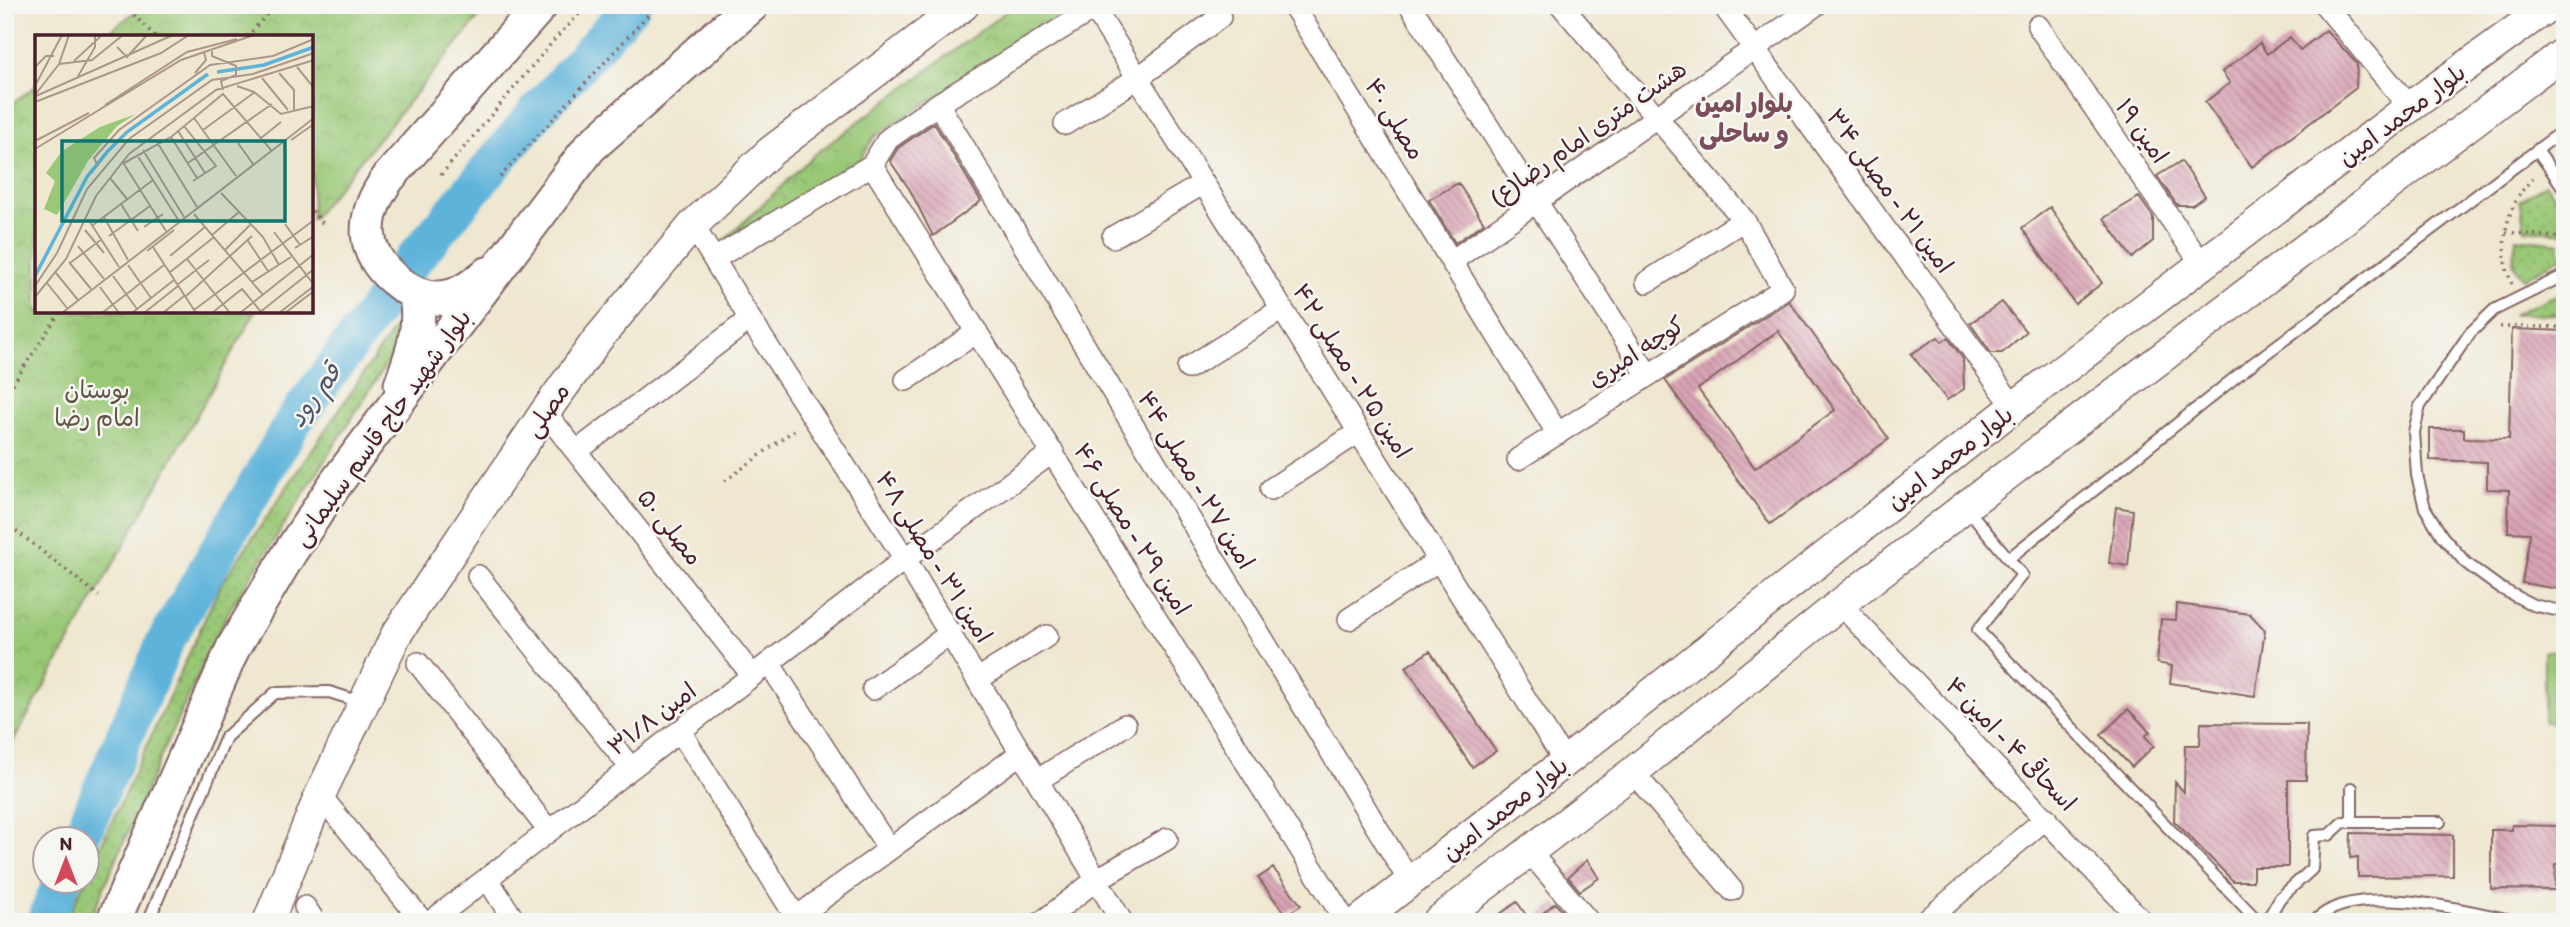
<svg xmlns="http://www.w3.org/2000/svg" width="2570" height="927" font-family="Itim,'Playpen Sans Arabic',sans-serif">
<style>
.grass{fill:url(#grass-dots);stroke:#727450;stroke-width:2}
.park{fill:url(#park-crowns);stroke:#727450;stroke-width:2}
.pitch{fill:#99c876;stroke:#727450;stroke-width:2}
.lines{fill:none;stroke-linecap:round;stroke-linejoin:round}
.river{stroke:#5db3da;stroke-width:38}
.building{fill:url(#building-back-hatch);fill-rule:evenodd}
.service-casing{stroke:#846564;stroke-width:14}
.minor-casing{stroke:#846564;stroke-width:24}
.secondary-casing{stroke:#846564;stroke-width:33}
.primary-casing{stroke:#846564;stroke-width:37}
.path{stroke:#846564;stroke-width:3.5;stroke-dasharray:2 5;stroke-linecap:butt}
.service{stroke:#fff;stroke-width:10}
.minor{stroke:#fff;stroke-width:21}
.secondary{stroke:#fff;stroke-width:30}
.primary{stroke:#fff;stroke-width:33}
.labels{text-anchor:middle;stroke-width:5;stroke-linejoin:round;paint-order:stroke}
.street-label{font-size:24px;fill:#4a1f2b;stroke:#f6f6f2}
.park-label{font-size:24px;fill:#625242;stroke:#f6f6f2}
.neighbourhood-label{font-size:26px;font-weight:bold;fill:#7c4e5b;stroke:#f6f6f2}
.water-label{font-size:26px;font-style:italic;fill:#515368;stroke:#f6f6f2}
.inset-river{fill:none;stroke:#5db3da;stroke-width:3.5}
.inset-road{fill:none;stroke:#ad978d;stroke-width:2}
.view{fill:#0f766e;fill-opacity:0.15;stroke:#0f766e;stroke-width:3.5}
.inset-edge{fill:none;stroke:#4a1f2b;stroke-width:3.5}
</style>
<defs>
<pattern id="grass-dots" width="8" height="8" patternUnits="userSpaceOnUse" patternTransform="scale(1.75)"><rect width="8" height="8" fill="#99c876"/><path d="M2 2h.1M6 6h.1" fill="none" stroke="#85ab66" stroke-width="1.8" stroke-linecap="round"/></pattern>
<pattern id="park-crowns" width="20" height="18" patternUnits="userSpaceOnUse" patternTransform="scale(1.75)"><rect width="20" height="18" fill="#99c876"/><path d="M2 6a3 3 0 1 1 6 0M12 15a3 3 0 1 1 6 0" fill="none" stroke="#85ab66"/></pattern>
<pattern id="building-back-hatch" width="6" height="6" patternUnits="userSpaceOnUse" patternTransform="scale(1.75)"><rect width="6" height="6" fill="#d9a4b5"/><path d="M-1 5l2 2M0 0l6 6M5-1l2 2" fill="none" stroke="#b28593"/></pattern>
</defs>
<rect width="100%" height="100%" fill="#f6f6f2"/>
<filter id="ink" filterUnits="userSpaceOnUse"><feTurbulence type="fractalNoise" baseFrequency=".0143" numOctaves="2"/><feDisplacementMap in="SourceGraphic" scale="14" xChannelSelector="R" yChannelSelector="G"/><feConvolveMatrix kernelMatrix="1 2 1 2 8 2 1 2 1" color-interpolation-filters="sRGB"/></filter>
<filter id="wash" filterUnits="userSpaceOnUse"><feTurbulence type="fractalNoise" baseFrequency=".00686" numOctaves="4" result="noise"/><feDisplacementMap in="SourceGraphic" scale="28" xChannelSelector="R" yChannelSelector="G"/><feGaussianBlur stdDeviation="1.57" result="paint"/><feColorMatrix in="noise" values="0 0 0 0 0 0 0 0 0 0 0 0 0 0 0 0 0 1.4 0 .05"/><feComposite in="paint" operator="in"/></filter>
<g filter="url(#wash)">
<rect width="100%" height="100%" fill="#efe7cf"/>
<path class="grass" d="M 2546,184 L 2565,211 L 2565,233 L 2525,229 L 2519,201 Z
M 2516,238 L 2560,243 L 2560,251 L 2564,256 L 2524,279 L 2513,264 Z
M 2565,291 L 2565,314 L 2512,315 Z
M 397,324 L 403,338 L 227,614 L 167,742 L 89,922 L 66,922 L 84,882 L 88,881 L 88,874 L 220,586 Z"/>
<path class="park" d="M 144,5 L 489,5 L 312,219 L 312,37 L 102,37 Z
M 1015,5 L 1085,5 L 943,92 L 874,137 L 858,163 L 752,234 L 724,241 L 814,155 Z
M 37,85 L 37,312 L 255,312 L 5,756 L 5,109 Z"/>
<path class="pitch" d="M 2544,651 L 2565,651 L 2565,722 L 2544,722 Z"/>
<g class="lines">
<path class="river" d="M 80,839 L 166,640 L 293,422 L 414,259 L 536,113 L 632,5
M 45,922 L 62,881"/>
</g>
<g id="blocks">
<path class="building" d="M 2326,30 L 2357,64 L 2356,88 L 2252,167 L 2205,102 L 2230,83 L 2222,72 L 2260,43 L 2267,54 L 2290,37 L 2300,50 Z
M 934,123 L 981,201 L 933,236 L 910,190 L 890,161 L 898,148 Z
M 2181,161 L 2205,196 L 2192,205 L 2177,205 L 2157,176 Z
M 1458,183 L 1484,223 L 1455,243 L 1429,200 Z
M 2139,197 L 2153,217 L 2153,241 L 2132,258 L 2104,218 Z
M 2050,207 L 2102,283 L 2075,304 L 2022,228 Z
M 1789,301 L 1889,439 L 1770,524 L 1665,380 ZM 1778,331 L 1835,410 L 1755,468 L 1698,389 Z
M 2002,302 L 2026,332 L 2002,353 L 1991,353 L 1970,323 Z
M 2512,329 L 2565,331 L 2565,590 L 2522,583 L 2530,533 L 2508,532 L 2509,490 L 2487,489 L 2487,462 L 2430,460 L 2430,429 L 2464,429 L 2464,438 L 2509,439 Z
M 1938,337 L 1942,342 L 1948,338 L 1963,359 L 1964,389 L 1947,400 L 1911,354 Z
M 2116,507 L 2133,510 L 2128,566 L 2109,563 Z
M 2177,604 L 2250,614 L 2265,630 L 2255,696 L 2170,683 L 2172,666 L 2157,663 L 2161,619 L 2176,620 Z
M 1430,651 L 1496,751 L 1472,767 L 1406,667 Z
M 2128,709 L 2150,732 L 2145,736 L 2154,746 L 2132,767 L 2101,735 Z
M 2201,723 L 2307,724 L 2306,780 L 2288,780 L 2288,867 L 2253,867 L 2253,881 L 2233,881 L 2174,821 L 2175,782 L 2184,792 L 2185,745 L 2200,745 Z
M 2512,825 L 2565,826 L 2565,864 L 2556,864 L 2555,890 L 2491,889 L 2491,830 L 2512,830 Z
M 2351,833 L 2453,835 L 2453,876 L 2358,877 L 2358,857 L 2350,858 Z
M 1587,860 L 1599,878 L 1580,891 L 1568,877 Z
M 1273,868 L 1301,905 L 1286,915 L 1258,878 Z
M 1517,902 L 1531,922 L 1489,922 Z
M 1555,903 L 1572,922 L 1532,922 Z"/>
</g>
</g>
<g filter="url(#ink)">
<use href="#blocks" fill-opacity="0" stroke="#846564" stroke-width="2"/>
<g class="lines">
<g class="service-casing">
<path id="service" d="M 2537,150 L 2565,190
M 2565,275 L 2494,310 L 2470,333 L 2420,406 L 2414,432 L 2417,475 L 2425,508 L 2442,536 L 2466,563 L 2500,588 L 2533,605 L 2565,612
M 1966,507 L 2022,575 L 1978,630 L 2259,922
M 2008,559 L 2252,364 L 2565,129
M 2352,788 L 2352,822
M 148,922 L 226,737 L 275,693 L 329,692 L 361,702
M 2266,922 L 2280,898 L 2312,869 L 2314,836 L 2329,835 L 2343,822 L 2440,822
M 2314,922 C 2351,879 2470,911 2519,922"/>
</g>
<g class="minor-casing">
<path id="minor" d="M 1293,5 L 1558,434
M 1410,5 L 1648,375
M 1723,5 L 2014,407
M 2325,5 L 2410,107
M 1094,8 L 1565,762
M 2038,26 L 2203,266
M 938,104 L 1410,882
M 1065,124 L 1138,78 L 1220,17
M 872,165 L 1346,922
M 693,225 L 750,319 L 905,559 L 1122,922
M 1113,237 L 1204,183
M 714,259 L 872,165 L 888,139 L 938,104 L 1100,5
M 1452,261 L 1816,5
M 1647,282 L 1744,220
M 1188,368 L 1282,309
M 906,380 L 977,332
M 545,412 L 752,675
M 577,451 L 750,319
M 1518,459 L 1783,289 L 1744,220 L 1561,5
M 1271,489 L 1359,432
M 478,576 L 631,768
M 1840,604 L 2143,922
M 1349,619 L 1439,560
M 418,663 L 549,831
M 769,663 L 889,849
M 978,679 L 1047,636
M 873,689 L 951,633
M 680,731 L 799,922
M 1633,772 L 1732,890
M 1038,780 L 1125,725
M 320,795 L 423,922
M 1528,850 L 1589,922
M 487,878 L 515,922
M 305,907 L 315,922
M 430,922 L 905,559 L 1053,452
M 790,922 L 1021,753
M 1042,922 L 1096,880 L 1167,839
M 1925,922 L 2046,818"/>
</g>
<g class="secondary-casing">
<path id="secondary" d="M 268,922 L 320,795 L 396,635 L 545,412 L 597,340 L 693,225 L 770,152 L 964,5
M 1358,922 L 1565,762 L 2014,407 L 2410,107 L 2550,5
M 1437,922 L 1633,772 L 1840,604 L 1966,506 L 2565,52"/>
</g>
<g class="primary-casing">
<path id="primary" d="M 487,274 C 477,282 468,290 455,295 C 435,302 417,297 400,284 C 359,254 360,216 389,177 L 541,5
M 401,385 C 412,355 422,328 416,296
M 113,922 L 233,648 L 289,554 L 336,483 L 590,147 L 752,5"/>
</g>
<path class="path" d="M 124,5 L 156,37
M 247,37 L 275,5
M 441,175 L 555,39 L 588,5
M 500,177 L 657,5
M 312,211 L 325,226
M 2506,232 L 2565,238
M 2512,284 C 2496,249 2506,201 2536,176
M 2500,327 L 2565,327
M 5,396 L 60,312
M 725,481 L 797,428
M 5,522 L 99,596"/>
<use href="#service" class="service"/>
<use href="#minor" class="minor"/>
<use href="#secondary" class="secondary"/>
<use href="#primary" class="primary"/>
</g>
</g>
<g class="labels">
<g class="street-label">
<text transform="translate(2402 115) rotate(-37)" y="8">بلوار محمد امین</text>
<text transform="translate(1395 119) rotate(58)" y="8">مصلی ۴۰</text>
<text transform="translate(2142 131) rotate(55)" y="8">امین ۱۹</text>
<text transform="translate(1588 133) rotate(-35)" y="8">هشت متری امام رضا(ع)</text>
<text transform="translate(1890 191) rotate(54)" y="8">امین ۲۱ - مصلی ۳۴</text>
<text transform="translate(1636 352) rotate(-33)" y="8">کوچه امیری</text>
<text transform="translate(1352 371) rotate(58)" y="8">امین ۲۵ - مصلی ۴۲</text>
<text transform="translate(547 410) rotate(-55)" y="8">مصلی</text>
<text transform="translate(382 428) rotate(-54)" y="8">بلوار شهید حاج قاسم سلیمانی</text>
<text transform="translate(1950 458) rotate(-38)" y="8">بلوار محمد امین</text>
<text transform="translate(1196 480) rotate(59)" y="8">امین ۲۷ - مصلی ۴۴</text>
<text transform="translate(670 527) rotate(52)" y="8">مصلی ۵۰</text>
<text transform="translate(1132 529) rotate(58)" y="8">امین ۲۹ - مصلی ۴۶</text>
<text transform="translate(934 557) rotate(58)" y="8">امین ۳۱ - مصلی ۴۸</text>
<text transform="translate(652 719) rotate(-37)" y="8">امین ۳۱/۸</text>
<text transform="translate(2011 744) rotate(46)" y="8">اسحاقی ۴ - امین ۴</text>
<text transform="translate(1505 809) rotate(-38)" y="8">بلوار محمد امین</text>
</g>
<g class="park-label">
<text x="97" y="398">بوستان<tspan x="97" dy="28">امام رضا</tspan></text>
</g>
<g class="neighbourhood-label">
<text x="1744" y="112">بلوار امین<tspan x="1744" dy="30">و ساحلی</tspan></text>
</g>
<g class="water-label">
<text transform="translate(314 395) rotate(-54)" y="9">قم رود</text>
</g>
</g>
<g transform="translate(35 35)">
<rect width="278" height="278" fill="#efe7cf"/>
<path d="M 101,79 L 82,91 L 53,126 L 22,180 L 9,174 L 20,146 L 11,138 L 27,116 L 65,92 Z" fill="#99c876"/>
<path class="inset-river" d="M 182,37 L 229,30 L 279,12M 0,241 L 52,142 L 73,116 L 92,97 L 173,39"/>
<path class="inset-road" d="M 82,12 L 92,22 L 112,0M 177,14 L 177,21 L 201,31 L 201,40 L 186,46 L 188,55M 39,26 L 67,0M 24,29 L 57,25 L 88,0M 0,32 L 11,21 L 19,21M 262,32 L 279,53M 160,38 L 171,25 L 169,17M 244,38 L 259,55 L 259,76M 42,43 L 60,12 L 60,0M 227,43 L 253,75M 0,51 L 27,0M 202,51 L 219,57 L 246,79 L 279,71M 0,60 L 24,29 L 34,0M 1,61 L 138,0M 0,67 L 126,18 L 154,0M 70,70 L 152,17 L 202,4M 159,83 L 201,141M 149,91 L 181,131 L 158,146M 168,95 L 220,57M 143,96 L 170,138M 136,102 L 162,143M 226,103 L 246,87M 256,105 L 279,89M 0,106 L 54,78M 122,107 L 162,172M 203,108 L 218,129M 0,114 L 146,25 L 219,0M 108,115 L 149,182M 102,120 L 144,186M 87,126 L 131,196M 89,128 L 136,102 L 188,59 L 236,115M 153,128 L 237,69M 63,131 L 59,123 L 84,95 L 175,30 L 238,21 L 279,4M 75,143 L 92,164M 186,158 L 228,202 L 244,230M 86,169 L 103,196M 159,179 L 228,260M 69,182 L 93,225M 53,184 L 84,232M 250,189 L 265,210M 58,190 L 118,145M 109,192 L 128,179M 50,195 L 69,218M 239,197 L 279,250M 177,200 L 204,177M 74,201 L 115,171M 213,206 L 233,236M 43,211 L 69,244M 118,212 L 161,278M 260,213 L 279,201M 190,215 L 216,189M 112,216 L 139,195M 135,221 L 170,192M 152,224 L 195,278M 34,227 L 56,254M 35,228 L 67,204M 93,230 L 116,263M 21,238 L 43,265M 134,238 L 179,202M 78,241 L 102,274M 217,247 L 256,222M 12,248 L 32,273M 142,250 L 174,225M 0,251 L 22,218 L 52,154 L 94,104 L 177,45 L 218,39 L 279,18M 65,252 L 84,278M 0,262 L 31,224 L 61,161 L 94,119 L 181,55 L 279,25M 150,262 L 217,201M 159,275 L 279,185M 27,278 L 279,83M 67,278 L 129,230M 97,278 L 139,245M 109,278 L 143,251M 128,278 L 149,261M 177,278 L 207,254 L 227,278M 205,278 L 279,219M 224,278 L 279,234M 244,278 L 279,251M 250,278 L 279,256"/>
<path class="view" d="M 27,106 L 250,106 L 250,186 L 27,186 Z"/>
<rect width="278" height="278" class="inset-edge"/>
</g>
<rect width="2570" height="927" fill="none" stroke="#f6f6f2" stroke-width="28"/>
<g transform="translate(66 860)"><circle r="33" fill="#f6f6f2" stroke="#b1a0a2" stroke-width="2"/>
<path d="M0-5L12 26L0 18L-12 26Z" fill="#d1495b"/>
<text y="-10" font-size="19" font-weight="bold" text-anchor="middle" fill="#4a1f2b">N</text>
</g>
</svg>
